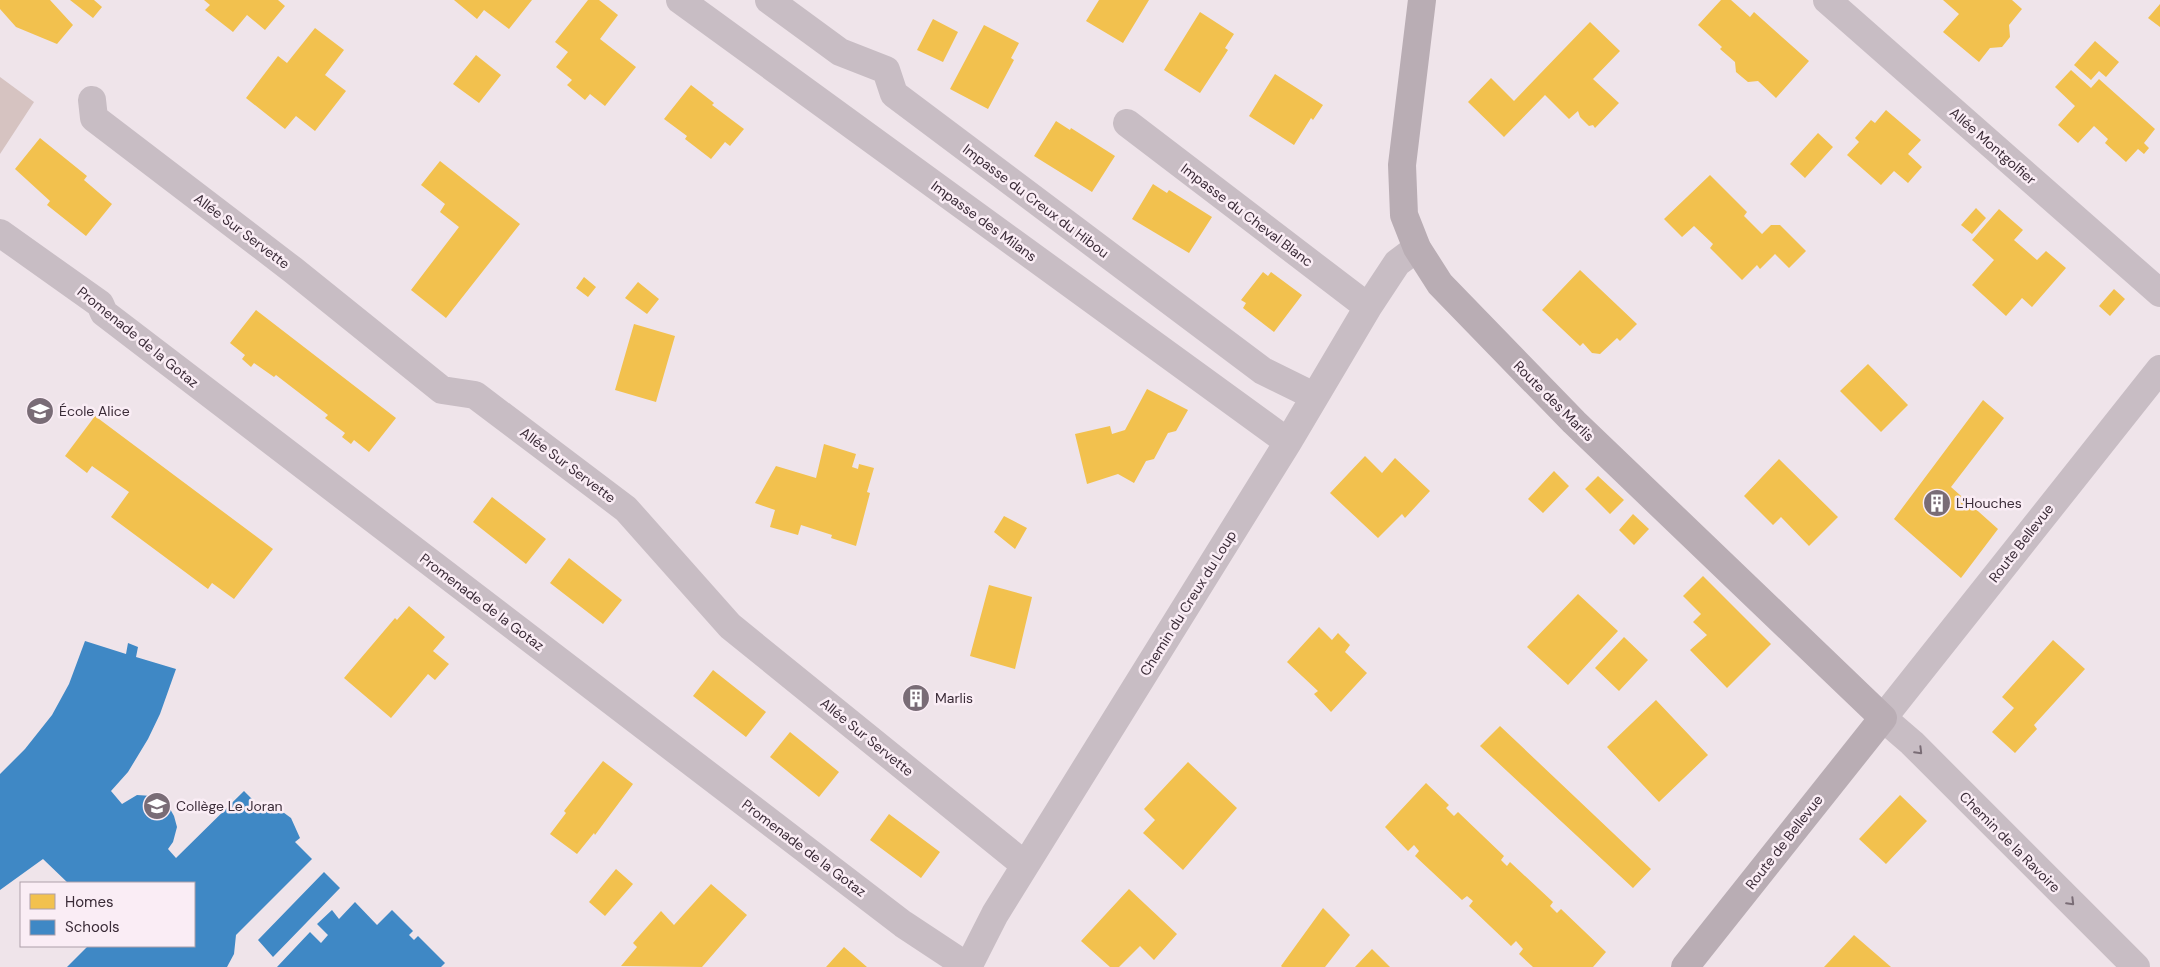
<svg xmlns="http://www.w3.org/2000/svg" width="2160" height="967" font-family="'DM Sans',sans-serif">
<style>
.green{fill:#d6c3c1}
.homes{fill:#f2c14e}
.schools{fill:#3f88c5}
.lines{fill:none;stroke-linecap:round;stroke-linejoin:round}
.street{stroke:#c8bdc4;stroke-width:28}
.secondary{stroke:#b9adb4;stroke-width:28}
.oneway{stroke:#7a6d76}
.labels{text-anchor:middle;stroke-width:5;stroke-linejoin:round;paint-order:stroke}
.street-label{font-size:14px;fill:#3a2b37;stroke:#faedf5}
.poi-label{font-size:14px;fill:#3a2b37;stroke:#faedf5;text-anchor:start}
</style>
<rect width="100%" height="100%" fill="#efe4ea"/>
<path class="green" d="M 0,77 L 34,102 L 0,154 Z"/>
<path class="homes" d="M 0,0 L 50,0 L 73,25 L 57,44 L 16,27 L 0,9 Z
M 70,0 L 94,0 L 102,7 L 93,18 Z
M 204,0 L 278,0 L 285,6 L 265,30 L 247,15 L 233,32 L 205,10 L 210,5 Z
M 454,0 L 532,0 L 509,29 L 484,10 L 477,19 Z
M 588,0 L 599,0 L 618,15 L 600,39 L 636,67 L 605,106 L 590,94 L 585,100 L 567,85 L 572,80 L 556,67 L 568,52 L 555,42 Z
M 1099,0 L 1149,0 L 1123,43 L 1086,21 Z
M 1721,0 L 1731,0 L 1750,17 L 1754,12 L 1809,61 L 1776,98 L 1758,81 L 1748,82 L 1736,72 L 1735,62 L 1720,49 L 1722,47 L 1698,25 Z
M 1943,0 L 2012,0 L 2022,9 L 2009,25 L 2010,37 L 2002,47 L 1990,48 L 1979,62 L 1943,32 L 1959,14 Z
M 2160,4 L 2160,27 L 2148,18 Z
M 1200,12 L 1234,34 L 1225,48 L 1228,50 L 1200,93 L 1164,70 Z
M 933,19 L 958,32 L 943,62 L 917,50 Z
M 1590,22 L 1620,51 L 1593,79 L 1619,103 L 1595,128 L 1593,125 L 1589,126 L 1580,117 L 1578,111 L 1569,119 L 1545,95 L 1504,137 L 1468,102 L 1491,78 L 1514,101 Z
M 984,25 L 1019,43 L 1011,58 L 1014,60 L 988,109 L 950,89 Z
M 315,28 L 344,50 L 325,75 L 346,91 L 315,131 L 296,116 L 285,129 L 246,98 L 278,56 L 287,63 Z
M 2095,41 L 2119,62 L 2106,77 L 2099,71 L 2091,80 L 2074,65 Z
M 476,55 L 501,75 L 479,103 L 453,84 Z
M 2071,70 L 2091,88 L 2099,79 L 2155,129 L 2144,143 L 2149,148 L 2144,154 L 2138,149 L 2126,162 L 2105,143 L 2108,139 L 2094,126 L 2078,143 L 2058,125 L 2075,106 L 2055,87 Z
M 1275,74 L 1323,105 L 1313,120 L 1311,118 L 1294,145 L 1249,116 Z
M 691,85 L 714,103 L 712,105 L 744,129 L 730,146 L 725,142 L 711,159 L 685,139 L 687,136 L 664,119 Z
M 1886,110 L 1921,140 L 1908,154 L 1922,167 L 1908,183 L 1894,171 L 1881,185 L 1847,155 L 1859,142 L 1855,138 L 1871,120 L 1875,123 Z
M 1056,121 L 1070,130 L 1071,128 L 1115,156 L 1092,192 L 1034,156 Z
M 1818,133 L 1833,147 L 1805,178 L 1790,164 Z
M 40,138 L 87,176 L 84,180 L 112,204 L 86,236 L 47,205 L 50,201 L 15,169 Z
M 440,161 L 520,224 L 446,318 L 411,290 L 459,227 L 440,212 L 445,204 L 421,185 Z
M 1710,175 L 1747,212 L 1744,216 L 1762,234 L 1771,225 L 1780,225 L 1806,251 L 1789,268 L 1775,254 L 1760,269 L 1757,265 L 1742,280 L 1710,248 L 1713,244 L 1694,226 L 1682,237 L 1664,219 Z
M 1153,184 L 1167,193 L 1169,190 L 1212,217 L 1189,253 L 1132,219 Z
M 1976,208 L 1986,218 L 1972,234 L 1961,225 Z
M 1999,209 L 2023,230 L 2014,240 L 2037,260 L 2046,251 L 2066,268 L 2032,307 L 2022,298 L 2006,316 L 1972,285 L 1994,260 L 1972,240 Z
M 1580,270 L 1637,324 L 1620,341 L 1617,338 L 1600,354 L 1592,353 L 1583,343 L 1580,346 L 1542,310 Z
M 1263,272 L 1268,276 L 1271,272 L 1302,295 L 1274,332 L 1243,308 L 1246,303 L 1241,300 Z
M 584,277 L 596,287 L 588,297 L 576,288 Z
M 638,282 L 659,299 L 647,314 L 625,298 Z
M 2114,289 L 2125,299 L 2110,316 L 2099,306 Z
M 256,310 L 396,418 L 369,452 L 354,440 L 351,444 L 342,437 L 345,433 L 325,418 L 328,415 L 276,375 L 274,377 L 254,363 L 251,367 L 242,359 L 245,355 L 230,343 Z
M 634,324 L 675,336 L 656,402 L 615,390 Z
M 1868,364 L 1908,405 L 1881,432 L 1840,391 Z
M 1147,389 L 1188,410 L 1176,431 L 1168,433 L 1154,459 L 1146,461 L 1134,483 L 1118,474 L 1087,484 L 1075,434 L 1110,426 L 1112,434 L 1125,430 Z
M 1983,400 L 2004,418 L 1951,487 L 1998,529 L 1961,578 L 1894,519 Z
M 95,416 L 273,549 L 234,599 L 212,583 L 208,589 L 111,517 L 129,492 L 92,466 L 87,473 L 65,456 Z
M 824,444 L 856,454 L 852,467 L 858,469 L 859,464 L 874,468 L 867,492 L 870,493 L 856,546 L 831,538 L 832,535 L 801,525 L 798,535 L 770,527 L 775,510 L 755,503 L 776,466 L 816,478 Z
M 1365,456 L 1382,473 L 1395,458 L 1430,491 L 1405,518 L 1402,514 L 1378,538 L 1330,493 Z
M 1779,459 L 1838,517 L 1809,546 L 1781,517 L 1773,525 L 1744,496 Z
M 1554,471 L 1569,486 L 1543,513 L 1528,499 Z
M 1598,476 L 1624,500 L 1610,514 L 1585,489 Z
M 492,497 L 546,539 L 526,564 L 473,522 Z
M 1633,514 L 1649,529 L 1634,545 L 1619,530 Z
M 1004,516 L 1027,528 L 1015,549 L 994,532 Z
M 569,558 L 622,600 L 603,624 L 550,583 Z
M 1703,576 L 1771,644 L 1727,688 L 1690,650 L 1707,635 L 1693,622 L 1701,614 L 1683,596 Z
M 989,585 L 1032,597 L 1015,669 L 970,656 Z
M 1578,594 L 1618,631 L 1568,685 L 1527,647 Z
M 409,606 L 445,637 L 433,651 L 449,664 L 435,680 L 428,674 L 391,718 L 344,678 L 395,618 L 397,620 Z
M 1319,627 L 1332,640 L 1338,633 L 1350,645 L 1345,652 L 1367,673 L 1331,712 L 1314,694 L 1318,691 L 1287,662 Z
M 1624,637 L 1648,660 L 1619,691 L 1595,668 Z
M 2053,640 L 2085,669 L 2034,725 L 2037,729 L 2015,753 L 1992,732 L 2014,708 L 2002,697 Z
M 713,670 L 766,712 L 746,737 L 693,696 Z
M 914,689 L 922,692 L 918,707 L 909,704 Z
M 1656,700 L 1708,755 L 1659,802 L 1607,747 Z
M 1500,726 L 1651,869 L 1633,888 L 1480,746 Z
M 790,732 L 839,772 L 819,797 L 770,757 Z
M 603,761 L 633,784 L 595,835 L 594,833 L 577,854 L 550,834 L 566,813 L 564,811 Z
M 1188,762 L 1237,808 L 1183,870 L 1143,833 L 1155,820 L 1144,809 Z
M 1426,783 L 1449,805 L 1446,808 L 1454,816 L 1458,812 L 1504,856 L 1501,860 L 1507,866 L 1510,862 L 1553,902 L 1550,906 L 1557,913 L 1561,909 L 1606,952 L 1593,967 L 1533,967 L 1519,954 L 1523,949 L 1516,941 L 1511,946 L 1469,906 L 1473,901 L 1467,896 L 1462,900 L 1415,856 L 1419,851 L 1414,845 L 1408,851 L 1385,827 Z
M 1900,795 L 1927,821 L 1886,864 L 1859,839 Z
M 889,814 L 940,852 L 921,878 L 870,840 Z
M 616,869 L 633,884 L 605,916 L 589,902 Z
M 711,884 L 747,915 L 702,967 L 621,966 L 637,947 L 633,943 L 661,911 L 674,925 Z
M 1129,889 L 1177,934 L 1154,960 L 1140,946 L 1119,967 L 1110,967 L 1081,941 Z
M 1323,908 L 1350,935 L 1325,967 L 1282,967 L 1281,966 Z
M 1854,935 L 1891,967 L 1824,967 Z
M 844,947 L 867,967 L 826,967 Z
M 1372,949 L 1390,967 L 1355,967 Z"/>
<path class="schools" d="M 85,641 L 126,654 L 128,643 L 138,647 L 136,657 L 176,669 L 160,714 L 148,739 L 128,772 L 111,791 L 122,804 L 137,795 L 152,796 L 159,798 L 169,807 L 174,816 L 177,827 L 173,842 L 168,849 L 176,858 L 244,791 L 260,807 L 265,803 L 272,804 L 291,818 L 300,838 L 295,842 L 312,859 L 236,935 L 234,954 L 227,967 L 67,967 L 88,946 L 194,946 L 194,883 L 68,883 L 43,859 L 0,890 L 0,774 L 25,749 L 52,715 L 69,684 Z
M 324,872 L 340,888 L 273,957 L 258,940 Z
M 355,902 L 377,925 L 392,910 L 413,931 L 409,935 L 414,940 L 418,936 L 445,963 L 441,967 L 277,967 L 310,932 L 321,943 L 328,935 L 317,924 L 332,910 L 339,919 Z"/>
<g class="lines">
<path class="street" d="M 680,0 L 1288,442
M 769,0 L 840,52 L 886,70 L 894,94 L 1263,371 L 1314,396
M 1827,0 L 2160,293
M 92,100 L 94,118 L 293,270 L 442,390 L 475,395 L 626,509 L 730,626 L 1025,865
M 1127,123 L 1368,307
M 0,233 L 100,304 L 104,313 L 903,924 L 968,967
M 968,967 L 995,914 L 1288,442 L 1368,307 L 1397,263 L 1417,248
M 2136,967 L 1912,743 L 1883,718 L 2160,369"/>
<path class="secondary" d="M 1422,0 L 1402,165 L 1404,215 L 1417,248 L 1440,284 L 1574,422 L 1883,718 L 1685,967"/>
</g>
<defs><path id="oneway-chevron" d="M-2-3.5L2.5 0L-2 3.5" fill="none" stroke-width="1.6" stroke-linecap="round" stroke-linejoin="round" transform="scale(1.25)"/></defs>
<g class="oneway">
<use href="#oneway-chevron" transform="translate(1919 751) rotate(45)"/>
<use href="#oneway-chevron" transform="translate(2071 902) rotate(45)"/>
</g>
<defs>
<g id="school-disc" transform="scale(1.4375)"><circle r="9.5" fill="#796c76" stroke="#faedf5"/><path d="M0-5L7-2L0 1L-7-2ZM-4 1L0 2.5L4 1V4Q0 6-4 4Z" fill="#fff"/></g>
<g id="building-disc" transform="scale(1.4375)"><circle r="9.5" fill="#796c76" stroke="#faedf5"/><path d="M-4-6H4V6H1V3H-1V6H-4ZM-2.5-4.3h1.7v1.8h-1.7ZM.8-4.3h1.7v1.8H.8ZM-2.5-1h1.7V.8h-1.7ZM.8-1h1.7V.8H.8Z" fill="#fff"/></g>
</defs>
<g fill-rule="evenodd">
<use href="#school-disc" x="40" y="411"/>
<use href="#building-disc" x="1937" y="503"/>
<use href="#building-disc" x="916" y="698"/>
<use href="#school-disc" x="157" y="806"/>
</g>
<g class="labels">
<g class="street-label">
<text transform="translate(1993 146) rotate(41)" y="5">Allée Montgolfier</text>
<text transform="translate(1036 201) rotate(37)" y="5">Impasse du Creux du Hibou</text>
<text transform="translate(1247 215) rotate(37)" y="5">Impasse du Cheval Blanc</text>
<text transform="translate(984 221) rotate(36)" y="5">Impasse des Milans</text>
<text transform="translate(242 231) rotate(37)" y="5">Allée Sur Servette</text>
<text transform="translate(138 337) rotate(39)" y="5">Promenade de la Gotaz</text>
<text transform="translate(1554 401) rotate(45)" y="5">Route des Marlis</text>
<text transform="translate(568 465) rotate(37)" y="5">Allée Sur Servette</text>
<text transform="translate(2021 543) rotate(-52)" y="5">Route Bellevue</text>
<text transform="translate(482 602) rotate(37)" y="5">Promenade de la Gotaz</text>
<text transform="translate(1188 603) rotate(-58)" y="5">Chemin du Creux du Loup</text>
<text transform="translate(867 737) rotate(39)" y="5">Allée Sur Servette</text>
<text transform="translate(1784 842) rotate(-52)" y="5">Route de Bellevue</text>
<text transform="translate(2010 842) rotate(45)" y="5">Chemin de la Ravoire</text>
<text transform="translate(804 848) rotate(37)" y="5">Promenade de la Gotaz</text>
</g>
<g class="poi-label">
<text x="59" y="416">École Alice</text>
<text x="1956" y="508">L'Houches</text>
<text x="935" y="703">Marlis</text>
<text x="176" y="811">Collège Le Joran</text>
</g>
</g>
<rect x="20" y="882" width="175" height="65" fill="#faedf5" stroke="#ad9fa9"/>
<rect x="30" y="894" width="25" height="15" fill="#f2c14e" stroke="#ad9fa9"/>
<text x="65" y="907" font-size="15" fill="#3a2b37">Homes</text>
<rect x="30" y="920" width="25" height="15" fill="#3f88c5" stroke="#ad9fa9"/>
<text x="65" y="932" font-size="15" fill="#3a2b37">Schools</text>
</svg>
